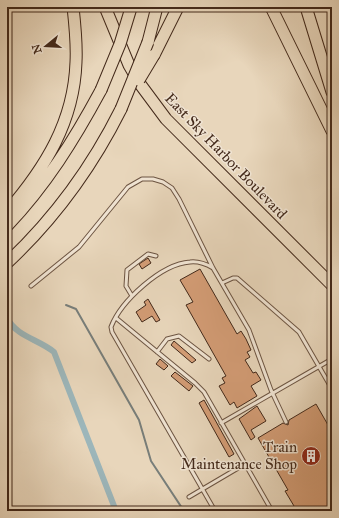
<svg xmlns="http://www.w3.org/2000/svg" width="339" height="518" font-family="'IM FELL Great Primer',serif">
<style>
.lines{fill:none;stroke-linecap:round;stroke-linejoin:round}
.stream{stroke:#787e7a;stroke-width:2}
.canal{stroke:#9cb6ba;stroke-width:6}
.building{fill:#d39c75;stroke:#43291a}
.service-casing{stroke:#6c5442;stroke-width:5}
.motorway-casing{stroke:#43291a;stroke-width:13}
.service{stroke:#f0e4d3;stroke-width:3}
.motorway{stroke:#e8d6bb;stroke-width:11}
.motorway-bridge-casing{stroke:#43291a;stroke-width:13;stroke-linecap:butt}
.motorway-bridge{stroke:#e8d6bb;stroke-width:11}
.labels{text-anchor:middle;stroke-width:3;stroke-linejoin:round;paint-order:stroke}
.street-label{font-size:15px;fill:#43291a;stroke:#f0e4d3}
.poi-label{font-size:15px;fill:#43291a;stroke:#f0e4d3;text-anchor:end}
</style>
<rect width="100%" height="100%" fill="#e8d6bb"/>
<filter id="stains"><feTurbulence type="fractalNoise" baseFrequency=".005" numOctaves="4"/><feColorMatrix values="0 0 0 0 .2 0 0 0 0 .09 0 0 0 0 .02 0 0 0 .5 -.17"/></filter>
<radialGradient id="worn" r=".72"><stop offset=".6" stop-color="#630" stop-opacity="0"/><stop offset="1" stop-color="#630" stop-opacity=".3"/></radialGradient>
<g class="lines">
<path class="stream" d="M 66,305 L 76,309 L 139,420 L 151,461 L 184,511
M 175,511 L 183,509"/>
<path class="canal" d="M 7,318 C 17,337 38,339 54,352 L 116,511"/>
</g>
<path class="building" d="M 148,258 L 151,263 L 142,269 L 139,264 Z
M 200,269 L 237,334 L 241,331 L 246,339 L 251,350 L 247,352 L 250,357 L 245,360 L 253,373 L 256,372 L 261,380 L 251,386 L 257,396 L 237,408 L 234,402 L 230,405 L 219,386 L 225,383 L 222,378 L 226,376 L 186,305 L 193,302 L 180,280 Z
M 148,299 L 160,320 L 156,322 L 152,316 L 142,322 L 136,312 L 146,305 L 144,302 Z
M 174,341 L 196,360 L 192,363 L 171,345 Z
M 160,359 L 168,366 L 164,370 L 156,364 Z
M 175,372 L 193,386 L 189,391 L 171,376 Z
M 204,400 L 234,454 L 229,457 L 199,403 Z
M 316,404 L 332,432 L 332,511 L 297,511 L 285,491 L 288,490 L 258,438 L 283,423 L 288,425 L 289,420 Z
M 257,406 L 266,421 L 251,430 L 255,437 L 251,440 L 239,419 Z"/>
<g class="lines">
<g class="service-casing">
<path id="service" d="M 213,268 C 206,264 198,261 190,262 C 161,264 121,301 111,327 L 112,332 L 215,511
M 222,283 L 233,278 L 237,278 L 299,332 L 332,389
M 31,286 L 79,247 L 128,187 L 142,179 L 153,179 L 163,182 L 172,188 L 179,199 L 213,268 L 249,330 L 271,390 L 286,422
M 132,296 L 126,286 L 127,270 L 148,254 L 156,256
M 116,318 L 195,383 L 204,392 L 272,511
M 157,352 L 167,339 L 179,336 L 209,359
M 221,423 L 332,359
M 189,497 L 245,464"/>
</g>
<g class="motorway-casing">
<path id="motorway" d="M 105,7 L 129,65 L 140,84 L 166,119 L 332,285
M 271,7 L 332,131
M 306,7 L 332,92
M 148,42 L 157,7
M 154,55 L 178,7
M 7,212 C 45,168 74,122 76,62 C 77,44 75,25 73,7
M 7,226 C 46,185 74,140 101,90
M 7,263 C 54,219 92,167 121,109"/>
</g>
<use href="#service" class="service"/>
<use href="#motorway" class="motorway"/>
<g class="motorway-bridge-casing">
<path id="motorway-bridge" d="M 139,80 L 154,55
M 101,90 L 120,44 L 131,8
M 121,109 L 148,42"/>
</g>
<use href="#motorway-bridge" class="motorway-bridge"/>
</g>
<defs>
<g id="building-disc" transform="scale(1)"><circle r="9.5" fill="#8f2418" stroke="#f0e4d3"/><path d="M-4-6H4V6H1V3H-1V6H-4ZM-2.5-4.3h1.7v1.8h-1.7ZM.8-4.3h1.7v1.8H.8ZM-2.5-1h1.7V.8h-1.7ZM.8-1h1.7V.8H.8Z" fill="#fff"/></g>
</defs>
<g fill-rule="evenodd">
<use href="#building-disc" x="311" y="456"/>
</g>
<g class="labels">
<g class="street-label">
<text transform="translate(226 156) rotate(46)" y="5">East Sky Harbor Boulevard</text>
</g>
<g class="poi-label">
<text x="297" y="452">Train<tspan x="297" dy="17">Maintenance Shop</tspan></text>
</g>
</g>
<rect width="339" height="518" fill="none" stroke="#e8d6bb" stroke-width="24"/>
<rect x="8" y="8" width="323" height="502" fill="none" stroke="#43291a" stroke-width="2"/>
<rect x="12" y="12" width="315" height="494" fill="none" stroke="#43291a"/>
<g transform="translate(46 46) rotate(252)" stroke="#f0e4d3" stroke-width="3" paint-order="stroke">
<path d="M0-3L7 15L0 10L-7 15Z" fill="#43291a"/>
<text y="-6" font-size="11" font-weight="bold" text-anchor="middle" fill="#43291a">N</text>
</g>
<rect width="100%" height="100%" filter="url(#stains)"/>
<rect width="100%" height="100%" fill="url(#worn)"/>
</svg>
